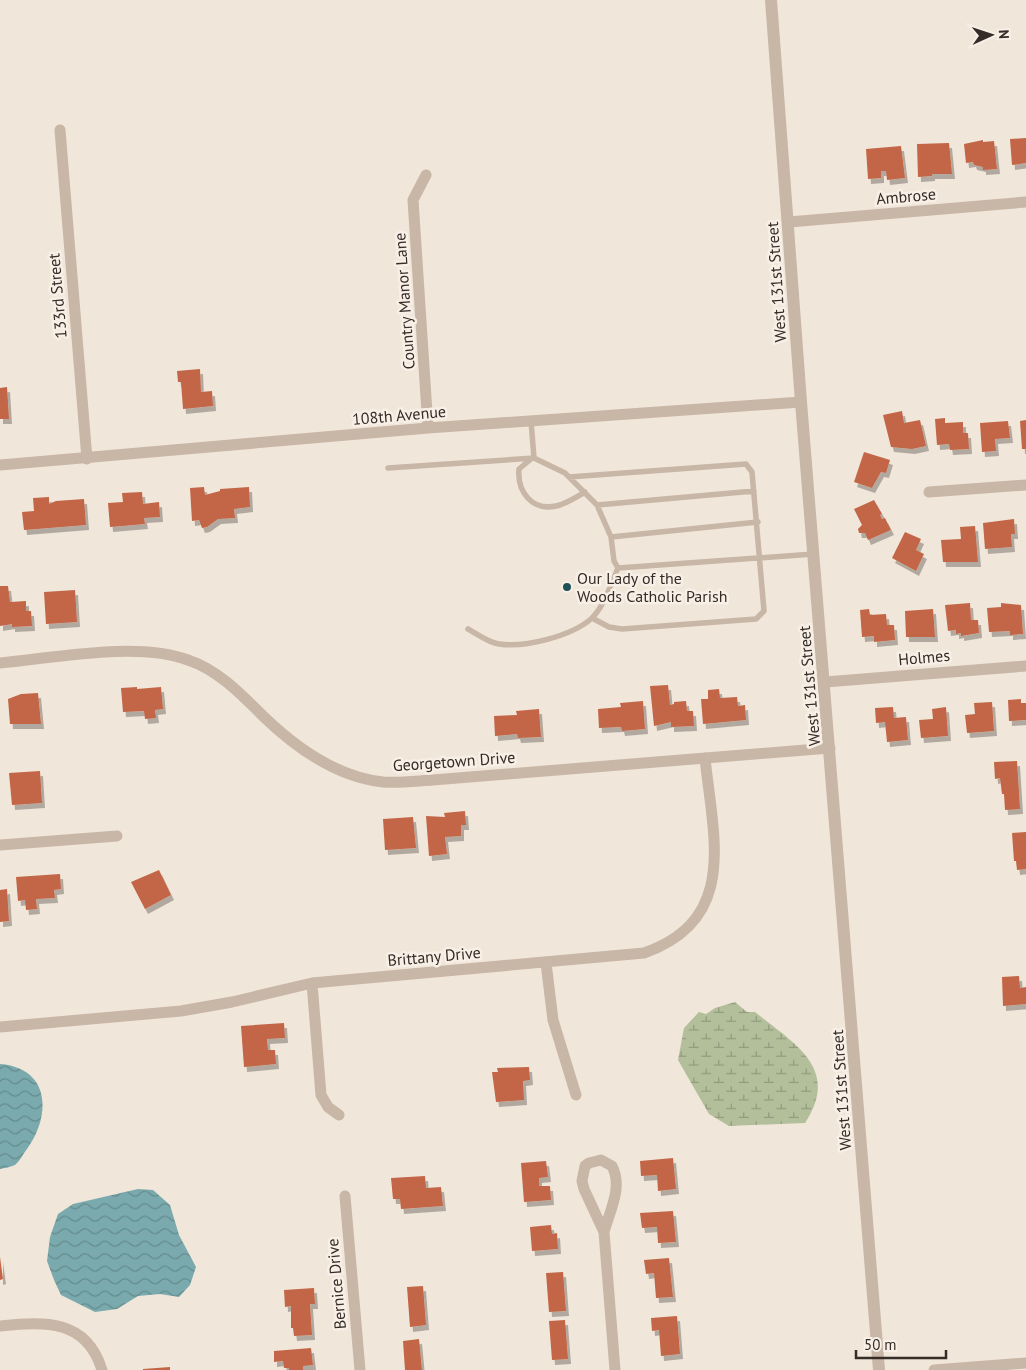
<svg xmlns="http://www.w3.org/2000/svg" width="1026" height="1370" font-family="'PT Sans',sans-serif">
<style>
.wetland{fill:url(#wetland-marsh)}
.water{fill:url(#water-waves)}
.building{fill:#c26646;filter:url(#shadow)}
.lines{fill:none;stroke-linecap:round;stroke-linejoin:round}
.service{stroke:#c8b6a6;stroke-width:5.5}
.minor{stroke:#c8b6a6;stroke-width:11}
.tertiary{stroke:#c8b6a6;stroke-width:12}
.poi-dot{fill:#1e5055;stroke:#f8f0e6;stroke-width:2}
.labels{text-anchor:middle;stroke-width:5;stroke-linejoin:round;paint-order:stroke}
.street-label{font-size:16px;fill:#352b27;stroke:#f8f0e6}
.poi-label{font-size:16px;fill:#352b27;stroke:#f8f0e6;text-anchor:start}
</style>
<defs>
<pattern id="wetland-marsh" width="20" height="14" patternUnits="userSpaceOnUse" patternTransform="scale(1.25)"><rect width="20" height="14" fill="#b2bf9a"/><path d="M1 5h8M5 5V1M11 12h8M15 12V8" fill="none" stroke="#929b7e"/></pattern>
<pattern id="water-waves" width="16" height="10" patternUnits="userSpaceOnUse" patternTransform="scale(1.25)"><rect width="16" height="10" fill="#7aaaad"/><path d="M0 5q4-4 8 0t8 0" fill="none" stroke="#658b8d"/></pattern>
<filter id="shadow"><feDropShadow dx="3" dy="5" stdDeviation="0" flood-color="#0004"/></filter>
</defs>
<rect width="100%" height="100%" fill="#f1e6da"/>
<path class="wetland" d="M 735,1002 L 747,1012 L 755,1012 C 794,1044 841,1068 805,1123 L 729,1126 L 709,1114 L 678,1060 L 684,1028 L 699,1012 L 706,1014 L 715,1008 Z"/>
<path class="water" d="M 0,1064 C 51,1068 51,1116 27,1149 C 23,1154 20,1161 15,1165 C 11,1167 4,1168 0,1169 Z
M 138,1189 L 153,1190 L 170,1205 L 179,1235 L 196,1267 L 190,1285 L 179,1297 L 160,1294 L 138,1296 L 117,1309 L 95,1312 L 61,1295 L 54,1280 L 47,1261 L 50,1237 L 58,1214 L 73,1204 Z"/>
<path class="building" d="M 1026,138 L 1026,163 L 1012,165 L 1010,139 Z
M 983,140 L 983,142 L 994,141 L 997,169 L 983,170 L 983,167 L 974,165 L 973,162 L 966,163 L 964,144 Z
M 949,143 L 952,174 L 932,174 L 932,176 L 918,177 L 917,144 Z
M 901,146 L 905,178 L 887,180 L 886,171 L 881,171 L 881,178 L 868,179 L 866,149 Z
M 200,369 L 201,392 L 212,391 L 213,406 L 183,409 L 181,382 L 178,382 L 177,371 Z
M 7,387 L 9,419 L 0,419 L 0,388 Z
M 902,411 L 904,423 L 920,420 L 926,446 L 912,449 L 891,447 L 883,415 Z
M 945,418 L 945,423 L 963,422 L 963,433 L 968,433 L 969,449 L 950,450 L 949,444 L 937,445 L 935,419 Z
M 1026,420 L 1026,449 L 1022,449 L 1020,421 Z
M 1008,421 L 1010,438 L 995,439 L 996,451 L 982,452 L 980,423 Z
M 864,452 L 890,460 L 886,473 L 881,472 L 872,488 L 854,482 Z
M 204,487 L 205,495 L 220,491 L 220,489 L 249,487 L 250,507 L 234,509 L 235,518 L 218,519 L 207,527 L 202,528 L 199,520 L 192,521 L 190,488 Z
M 142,492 L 143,504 L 159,502 L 160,517 L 144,518 L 145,524 L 110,527 L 108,503 L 123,502 L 122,493 Z
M 49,497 L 49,504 L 56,501 L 84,499 L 86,525 L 24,530 L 22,512 L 34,511 L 33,498 Z
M 874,500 L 882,514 L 880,515 L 882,519 L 885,518 L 891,530 L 868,540 L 865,533 L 859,533 L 858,529 L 862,525 L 854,509 Z
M 1014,519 L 1015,534 L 1011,534 L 1012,547 L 985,549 L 983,523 Z
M 975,526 L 978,562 L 943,562 L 941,540 L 961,539 L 960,527 Z
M 905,532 L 921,539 L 916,550 L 924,554 L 916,571 L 892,558 Z
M 0,586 L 8,586 L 10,602 L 26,601 L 26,611 L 31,611 L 32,626 L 12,627 L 12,624 L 0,626 Z
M 75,590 L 77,622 L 46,624 L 44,592 Z
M 970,603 L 971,620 L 978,620 L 979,633 L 961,636 L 961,633 L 956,634 L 956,630 L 948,631 L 945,605 Z
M 1001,603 L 1021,605 L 1023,634 L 1010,635 L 1010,631 L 989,632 L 987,608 L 1001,607 Z
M 869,609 L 870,615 L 886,614 L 887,625 L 894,625 L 895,640 L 874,642 L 874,636 L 862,637 L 860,610 Z
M 933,609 L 935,637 L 906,637 L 905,611 Z
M 668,685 L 670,705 L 674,704 L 674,702 L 686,701 L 687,711 L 693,711 L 694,726 L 671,727 L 671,722 L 654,726 L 650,686 Z
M 137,687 L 137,689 L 161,687 L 163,709 L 155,710 L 156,718 L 145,719 L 144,711 L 123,712 L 121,688 Z
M 719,689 L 720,698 L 737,697 L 738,706 L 745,705 L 746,720 L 703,724 L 701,699 L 708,699 L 708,690 Z
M 38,693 L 41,724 L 10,724 L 8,699 L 21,694 Z
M 1021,699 L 1021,703 L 1026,703 L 1026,720 L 1009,721 L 1008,700 Z
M 643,701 L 645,729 L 622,731 L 621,727 L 599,728 L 598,709 L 621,707 L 620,703 Z
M 992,702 L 994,731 L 967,733 L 965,715 L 975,714 L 974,703 Z
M 893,707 L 894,718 L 906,717 L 908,740 L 887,742 L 885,722 L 876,723 L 875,708 Z
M 946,707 L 948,736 L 921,738 L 919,720 L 933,719 L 932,709 Z
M 539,709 L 541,737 L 518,738 L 517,734 L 495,736 L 494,716 L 517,715 L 516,711 Z
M 1017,761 L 1020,809 L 1005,810 L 1004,794 L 1002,794 L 1000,778 L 995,779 L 994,762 Z
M 40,771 L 42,803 L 12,805 L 9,773 Z
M 465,811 L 466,825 L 461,825 L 461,836 L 445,837 L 447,854 L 429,856 L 426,816 L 445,817 L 444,813 Z
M 413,817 L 416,848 L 385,850 L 383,819 Z
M 1026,832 L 1026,869 L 1017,870 L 1016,861 L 1014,861 L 1012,833 Z
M 159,870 L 171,895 L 145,909 L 131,882 Z
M 60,874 L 61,889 L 54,890 L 55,898 L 36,899 L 37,909 L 26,910 L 25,900 L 18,901 L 16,877 Z
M 7,889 L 9,921 L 0,922 L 0,890 Z
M 1019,976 L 1020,988 L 1026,987 L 1026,1004 L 1003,1006 L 1002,977 Z
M 284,1023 L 285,1038 L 267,1039 L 268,1050 L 275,1050 L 276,1064 L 244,1067 L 241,1026 Z
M 529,1067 L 530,1080 L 523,1081 L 524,1100 L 496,1102 L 492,1072 L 498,1072 L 497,1068 Z
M 673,1158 L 676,1189 L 658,1191 L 657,1175 L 641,1176 L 640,1161 Z
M 546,1161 L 548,1177 L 539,1178 L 539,1186 L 550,1186 L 551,1200 L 524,1202 L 521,1163 Z
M 425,1176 L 426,1188 L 441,1187 L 443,1206 L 401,1209 L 400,1199 L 393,1199 L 391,1178 Z
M 673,1211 L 676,1242 L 658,1243 L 657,1227 L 642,1228 L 640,1213 Z
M 551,1225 L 552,1234 L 557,1233 L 558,1249 L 532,1251 L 530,1227 Z
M 0,1257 L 3,1279 L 0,1280 Z
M 669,1258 L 673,1297 L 656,1298 L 654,1273 L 646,1274 L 644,1260 Z
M 563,1272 L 566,1311 L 549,1312 L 546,1273 Z
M 423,1286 L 426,1325 L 410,1327 L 407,1287 Z
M 314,1288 L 315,1304 L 310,1304 L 312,1335 L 294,1336 L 293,1328 L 291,1328 L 291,1306 L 285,1307 L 284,1290 Z
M 677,1316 L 680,1354 L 661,1356 L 659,1330 L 652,1331 L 651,1318 Z
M 565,1320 L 568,1359 L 552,1360 L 549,1321 Z
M 419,1339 L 422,1370 L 405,1370 L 403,1341 Z
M 311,1348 L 313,1365 L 303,1366 L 303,1370 L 289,1370 L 289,1368 L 284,1368 L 283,1361 L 274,1362 L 274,1351 Z
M 170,1367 L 170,1370 L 143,1370 L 143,1369 Z"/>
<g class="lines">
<path class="service" d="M 531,421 L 534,458 L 565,473 L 597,505 L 611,537 L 614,561 L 618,568 L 814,554
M 531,459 L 519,469 C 517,492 532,511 556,506 C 566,504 576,497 585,492
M 388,468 L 534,458
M 569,477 L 746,464 L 752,472 L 764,611 L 756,619 L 622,629 L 609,627 L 592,618
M 597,505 L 754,491
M 611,537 L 758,522
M 468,629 C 477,634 489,643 499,644 C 525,648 571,636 591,619 C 604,607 611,584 618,568"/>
<path class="minor" d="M 60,130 L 87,459
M 426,175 L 413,200 L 428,428
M 789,222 L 1026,202
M 0,465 L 428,428 L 801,402
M 929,492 L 1026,485
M 0,663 C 54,658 137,641 188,660 C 218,670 241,694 263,716 C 296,748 336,777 383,782 C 400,783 416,781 433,780 L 830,748
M 825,682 L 1026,666
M 0,845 L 117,836
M 546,963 L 553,1020 L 576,1095
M 312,983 L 321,1095 L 328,1107 L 339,1115
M 0,1027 L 181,1011 L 232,1002 L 312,983 L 644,953 C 739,920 713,837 705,758
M 345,1196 L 360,1370
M 604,1232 C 610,1210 623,1187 612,1166 L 601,1160 L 589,1163 L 585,1166 L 582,1181 L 584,1189 L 604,1232 L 615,1370
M 0,1326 C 44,1322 86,1318 102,1370
M 934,1370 L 1026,1363"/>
<path class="tertiary" d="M 771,0 L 801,402 L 879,1370"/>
</g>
<circle class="poi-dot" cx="567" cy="587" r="5"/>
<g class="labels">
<g class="street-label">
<text transform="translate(906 196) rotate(-5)" y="6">Ambrose</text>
<text transform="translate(776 282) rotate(-94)" y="6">West 131st Street</text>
<text transform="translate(57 296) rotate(-95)" y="6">133rd Street</text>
<text transform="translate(404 301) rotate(-94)" y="6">Country Manor Lane</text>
<text transform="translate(399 415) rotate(-5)" y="6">108th Avenue</text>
<text transform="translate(924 657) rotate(-5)" y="6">Holmes</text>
<text transform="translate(809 686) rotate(-95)" y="6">West 131st Street</text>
<text transform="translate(454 761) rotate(-4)" y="6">Georgetown Drive</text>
<text transform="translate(434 956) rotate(-5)" y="6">Brittany Drive</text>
<text transform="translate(841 1090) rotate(-94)" y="6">West 131st Street</text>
<text transform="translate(336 1284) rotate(-95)" y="6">Bernice Drive</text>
</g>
<g class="poi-label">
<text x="577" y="584">Our Lady of the<tspan x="577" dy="18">Woods Catholic Parish</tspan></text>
</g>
</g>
<g transform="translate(991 35) rotate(87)" stroke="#f8f0e6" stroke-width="4" paint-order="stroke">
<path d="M0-4L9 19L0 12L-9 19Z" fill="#352b27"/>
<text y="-8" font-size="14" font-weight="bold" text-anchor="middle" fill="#352b27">N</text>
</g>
<path d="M856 1350v8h90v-8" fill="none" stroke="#352b27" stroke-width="2.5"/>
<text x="864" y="1350" font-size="15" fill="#352b27" stroke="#f8f0e6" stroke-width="4" paint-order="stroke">50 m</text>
</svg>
